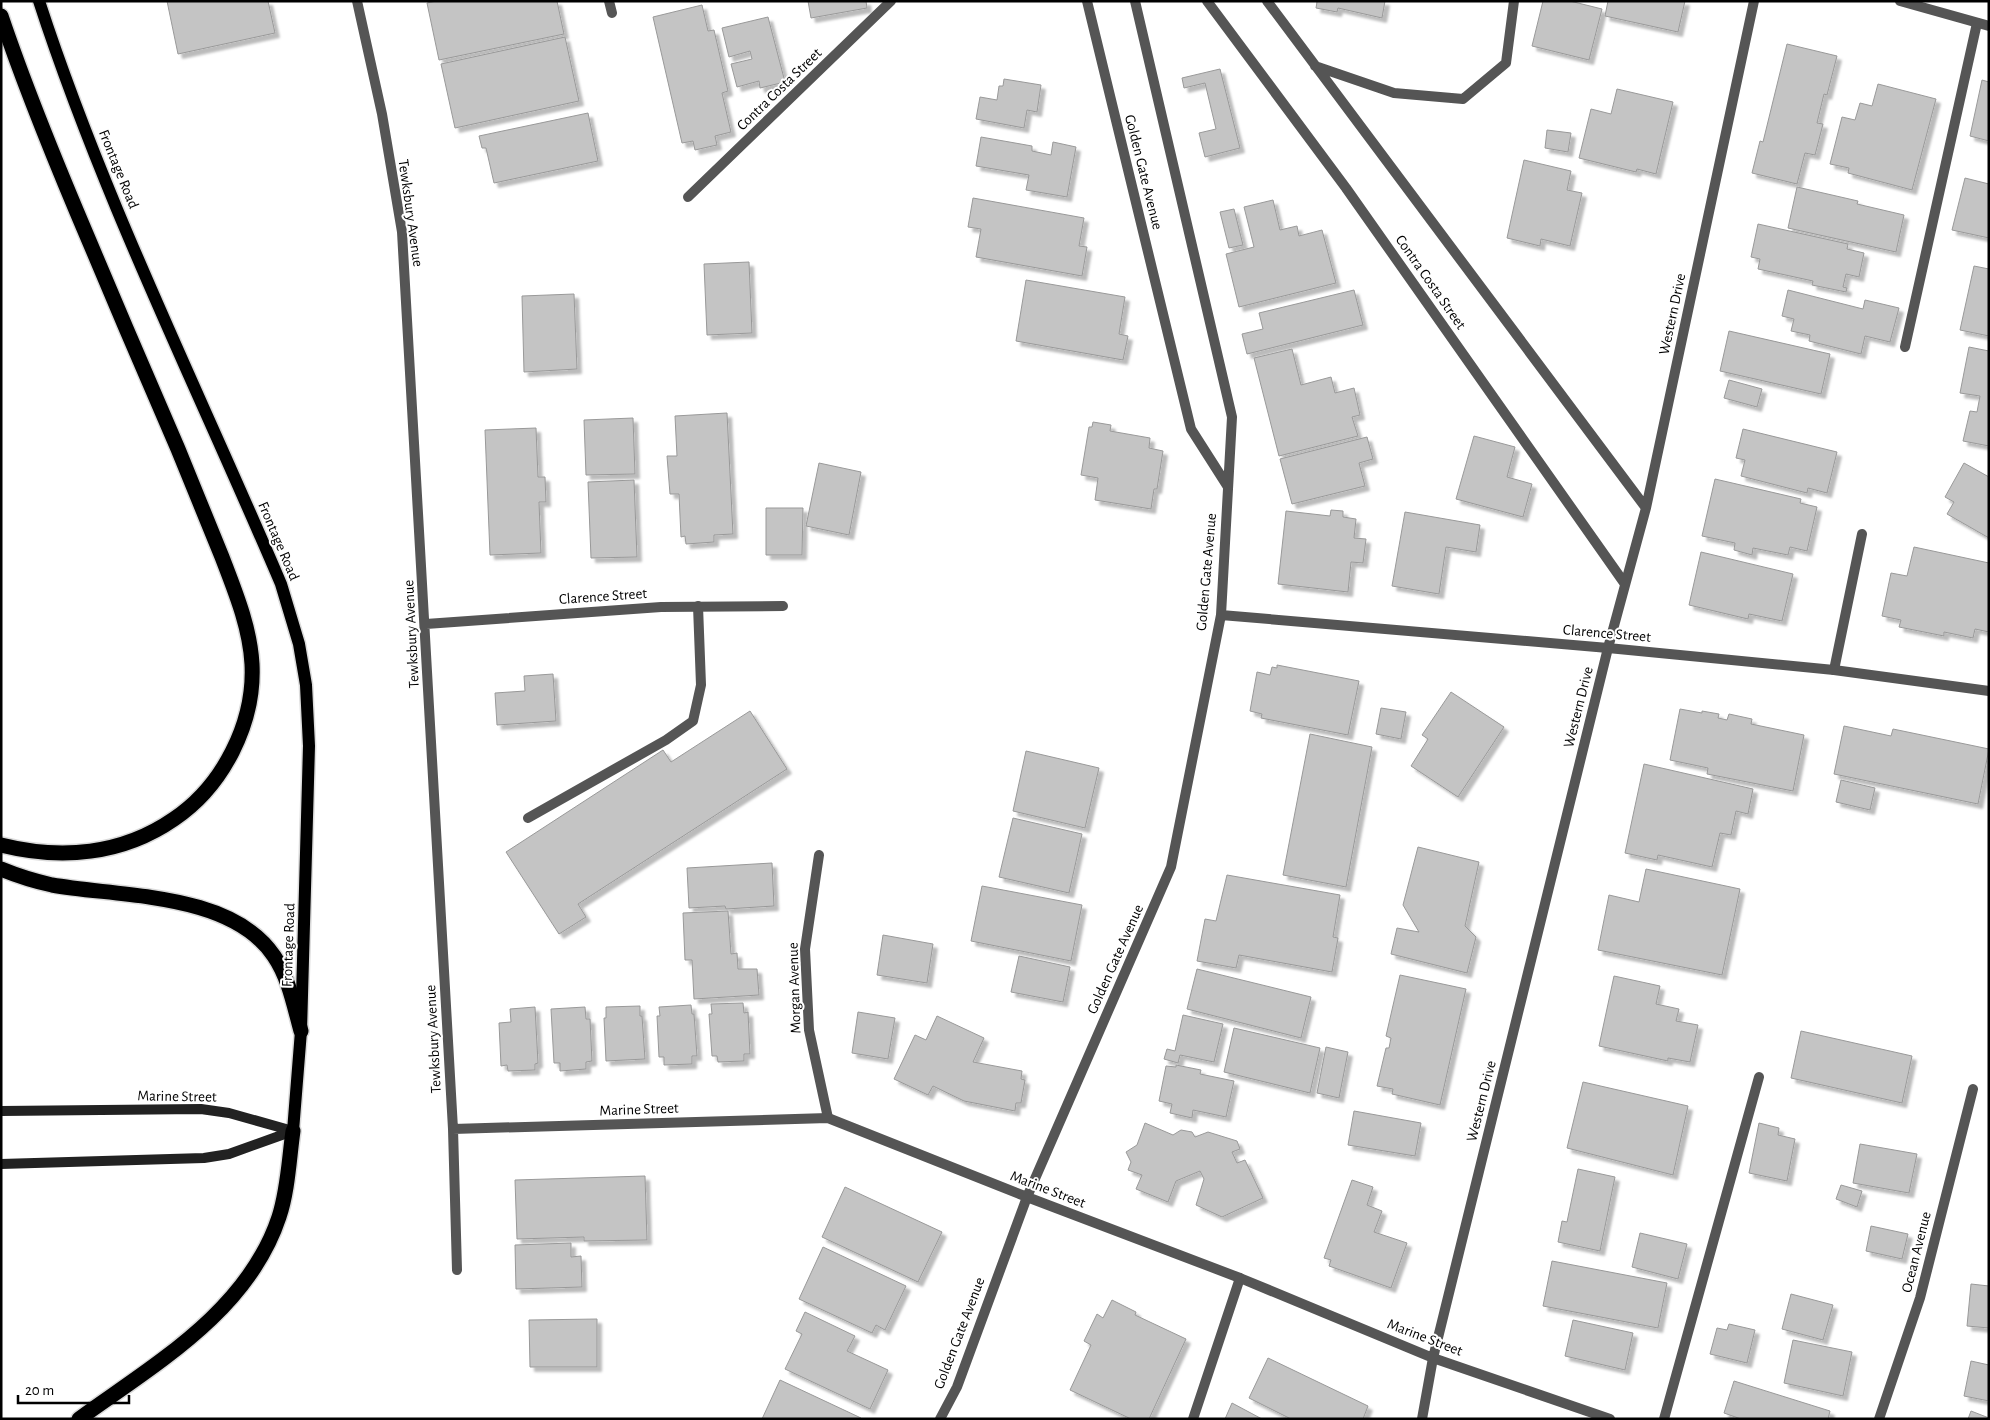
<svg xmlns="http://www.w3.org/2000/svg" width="1990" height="1420" font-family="'Alegreya Sans',sans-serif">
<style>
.building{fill:#c4c4c4;stroke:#999;filter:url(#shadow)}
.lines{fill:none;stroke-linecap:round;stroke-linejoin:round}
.primary-casing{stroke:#dbdbdb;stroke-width:15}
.highway-casing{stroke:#dbdbdb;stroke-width:18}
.lane{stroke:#555;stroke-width:10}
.street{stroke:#555;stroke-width:10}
.secondary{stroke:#222;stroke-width:10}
.primary{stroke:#000;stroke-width:12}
.highway{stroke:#000;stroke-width:15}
.labels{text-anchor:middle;stroke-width:4;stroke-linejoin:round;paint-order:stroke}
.street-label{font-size:15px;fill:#000;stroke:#fff}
</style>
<defs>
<filter id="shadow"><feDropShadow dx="4.5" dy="4.5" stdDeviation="1" flood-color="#0004"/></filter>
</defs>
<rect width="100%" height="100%" fill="#fff"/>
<path class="building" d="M 167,1 L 268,1 L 275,33 L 178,54 Z
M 436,1 L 557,1 L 564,34 L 439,60 L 427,3 Z
M 808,1 L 866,1 L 867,8 L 811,18 Z
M 1314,1 L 1385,1 L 1382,18 L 1338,8 L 1337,12 L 1316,8 L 1317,2 Z
M 1543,1 L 1570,1 L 1602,9 L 1589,60 L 1532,46 Z
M 1608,1 L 1685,1 L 1678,32 L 1605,16 Z
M 702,5 L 708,31 L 714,30 L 728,91 L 722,93 L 731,132 L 715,136 L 717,145 L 695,150 L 693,141 L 682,143 L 653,17 Z
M 768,17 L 785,82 L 760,88 L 759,81 L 737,87 L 731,64 L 752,59 L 750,51 L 729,57 L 722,28 Z
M 565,37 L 579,101 L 455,128 L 441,64 Z
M 1787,44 L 1837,56 L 1827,95 L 1824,94 L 1817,123 L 1823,124 L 1815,155 L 1805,153 L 1797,184 L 1752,173 L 1760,141 L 1763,142 Z
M 1220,69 L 1240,148 L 1205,157 L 1199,133 L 1216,129 L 1205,83 L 1184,88 L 1182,78 Z
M 1004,79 L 1041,85 L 1037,112 L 1027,110 L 1024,128 L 976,119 L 980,97 L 997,100 L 999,86 L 1003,86 Z
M 1982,80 L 1989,82 L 1989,141 L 1970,136 Z
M 1878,84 L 1936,99 L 1912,190 L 1848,173 L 1849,168 L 1830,164 L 1842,117 L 1855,120 L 1860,103 L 1872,106 Z
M 1617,89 L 1673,102 L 1656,174 L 1637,169 L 1636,172 L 1579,158 L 1591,109 L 1611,114 Z
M 588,113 L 598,161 L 494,183 L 486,148 L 482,148 L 479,136 Z
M 1547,130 L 1571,133 L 1568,152 L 1545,148 Z
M 981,137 L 1032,146 L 1032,151 L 1051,155 L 1053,142 L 1076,147 L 1067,197 L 1026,190 L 1029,175 L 976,166 Z
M 1524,160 L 1571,171 L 1567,190 L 1582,193 L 1570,246 L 1541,239 L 1540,246 L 1507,238 Z
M 1965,178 L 1989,184 L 1989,238 L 1952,230 Z
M 1797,187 L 1858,201 L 1857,204 L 1904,215 L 1896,252 L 1788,228 Z
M 973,198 L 1084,218 L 1079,246 L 1087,247 L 1082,276 L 976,257 L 981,229 L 968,227 Z
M 1273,200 L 1280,230 L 1297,226 L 1299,236 L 1322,230 L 1336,283 L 1239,307 L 1226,254 L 1254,247 L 1244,207 Z
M 1234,209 L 1243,245 L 1229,248 L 1220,212 Z
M 1758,224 L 1848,244 L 1847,249 L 1864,253 L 1859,277 L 1846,274 L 1843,287 L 1847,288 L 1846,292 L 1812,285 L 1813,281 L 1758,269 L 1760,259 L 1751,257 Z
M 749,262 L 752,333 L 707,335 L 704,264 Z
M 1974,266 L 1989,269 L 1989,336 L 1960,330 Z
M 1026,280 L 1125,297 L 1119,334 L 1128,336 L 1123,360 L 1016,341 Z
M 1354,290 L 1363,325 L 1247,354 L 1242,334 L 1263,329 L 1259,313 Z
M 1788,290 L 1863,309 L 1865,300 L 1899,308 L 1890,342 L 1865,336 L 1861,354 L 1809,341 L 1810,335 L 1791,331 L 1794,319 L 1782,316 Z
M 574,294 L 577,369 L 524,372 L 522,296 Z
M 1729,331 L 1830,354 L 1821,394 L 1720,371 Z
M 1969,347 L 1989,351 L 1989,446 L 1963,441 L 1970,411 L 1977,412 L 1980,396 L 1960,393 Z
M 1292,349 L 1301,385 L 1331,377 L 1335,393 L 1354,388 L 1360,415 L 1352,417 L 1358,436 L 1279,456 L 1254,358 Z
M 1729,380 L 1762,389 L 1757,407 L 1724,398 Z
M 727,413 L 733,534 L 714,535 L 714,542 L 686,544 L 685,536 L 681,537 L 679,494 L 670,494 L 667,456 L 677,456 L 675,416 Z
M 633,418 L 635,474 L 586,475 L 584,420 Z
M 1093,422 L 1111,425 L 1110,431 L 1150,438 L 1149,448 L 1163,451 L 1157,489 L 1154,489 L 1151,509 L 1095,500 L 1098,478 L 1081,475 L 1089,427 L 1092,427 Z
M 536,428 L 538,477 L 545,477 L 546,502 L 539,502 L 541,553 L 490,555 L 485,430 Z
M 1743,429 L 1837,452 L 1827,493 L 1808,488 L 1807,493 L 1741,476 L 1745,460 L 1736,458 Z
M 1474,436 L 1515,447 L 1507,477 L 1532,484 L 1523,517 L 1456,499 Z
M 1367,437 L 1373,459 L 1359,463 L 1365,486 L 1292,504 L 1280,459 Z
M 819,463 L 861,472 L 849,535 L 806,526 Z
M 1964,463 L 1989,477 L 1989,538 L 1947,514 L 1954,502 L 1945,497 Z
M 1715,479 L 1801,499 L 1800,503 L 1817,507 L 1807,551 L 1790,547 L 1788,555 L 1753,548 L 1752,555 L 1734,550 L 1735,543 L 1702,536 Z
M 634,480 L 637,557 L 591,558 L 588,482 Z
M 766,508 L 803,508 L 802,555 L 766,555 Z
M 1331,510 L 1343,511 L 1343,517 L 1356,519 L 1354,538 L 1366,539 L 1363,563 L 1351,562 L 1348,592 L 1278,584 L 1286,511 L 1330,516 Z
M 1405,512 L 1480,525 L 1476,552 L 1446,547 L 1439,594 L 1392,586 Z
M 1914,547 L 1989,563 L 1989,632 L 1975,629 L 1973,638 L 1944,632 L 1944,636 L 1899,627 L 1901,620 L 1882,616 L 1891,573 L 1907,576 Z
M 1701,552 L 1793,574 L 1782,621 L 1749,614 L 1748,619 L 1689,605 Z
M 1277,665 L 1359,681 L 1348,735 L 1261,718 L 1262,714 L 1250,711 L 1257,672 L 1270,675 L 1272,667 L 1277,668 Z
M 553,674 L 556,721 L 497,725 L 495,693 L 525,691 L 524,676 Z
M 1451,692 L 1504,727 L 1458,797 L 1411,766 L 1428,739 L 1422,735 Z
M 1381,708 L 1406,712 L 1401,739 L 1376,734 Z
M 1680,709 L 1702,713 L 1702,711 L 1719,714 L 1718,718 L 1727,720 L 1729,714 L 1752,719 L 1751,724 L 1804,735 L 1793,791 L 1707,774 L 1708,768 L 1670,760 Z
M 750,711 L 787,769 L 578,904 L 586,917 L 559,934 L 506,852 L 663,750 L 671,762 Z
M 1844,726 L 1891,736 L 1893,729 L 1989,749 L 1978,804 L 1834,774 Z
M 1310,734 L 1372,747 L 1346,887 L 1283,875 Z
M 1026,751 L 1099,768 L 1085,828 L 1013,811 Z
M 1644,764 L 1753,789 L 1748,814 L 1736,811 L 1731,835 L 1720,833 L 1712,867 L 1658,855 L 1657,860 L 1625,853 Z
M 1841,780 L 1875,788 L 1870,810 L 1836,802 Z
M 1013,818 L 1082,834 L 1069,893 L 999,877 Z
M 1418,847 L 1479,862 L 1465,926 L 1476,937 L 1467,973 L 1391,954 L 1397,928 L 1419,932 L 1403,905 Z
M 772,863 L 774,906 L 726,909 L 725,906 L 689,908 L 687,868 Z
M 1646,869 L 1740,889 L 1722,975 L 1598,950 L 1609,895 L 1639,902 Z
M 1227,875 L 1340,895 L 1333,937 L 1338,938 L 1332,972 L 1239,955 L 1236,968 L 1197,961 L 1205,919 L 1216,921 Z
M 982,886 L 1082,905 L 1071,961 L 971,941 Z
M 728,911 L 731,954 L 737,953 L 738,969 L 757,969 L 759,995 L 694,999 L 692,960 L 685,960 L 683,913 Z
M 883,935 L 933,944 L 927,983 L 877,975 Z
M 1019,956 L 1070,967 L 1063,1002 L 1011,992 Z
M 1197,969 L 1311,997 L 1301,1038 L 1187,1009 Z
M 1400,975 L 1466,989 L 1440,1105 L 1392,1094 L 1393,1089 L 1377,1086 L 1386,1048 L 1389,1048 L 1391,1038 L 1386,1036 Z
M 1614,976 L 1660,986 L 1656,1004 L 1679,1009 L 1676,1021 L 1698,1025 L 1690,1062 L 1668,1058 L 1668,1061 L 1599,1046 Z
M 743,1003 L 744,1013 L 748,1012 L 750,1054 L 744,1054 L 744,1061 L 718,1062 L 717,1056 L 712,1056 L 709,1014 L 712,1014 L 711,1004 Z
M 691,1005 L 692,1014 L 694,1014 L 697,1056 L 692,1056 L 692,1064 L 664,1065 L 664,1057 L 659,1057 L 657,1016 L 660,1016 L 659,1007 Z
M 640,1006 L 640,1016 L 642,1016 L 645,1059 L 606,1061 L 604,1018 L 606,1018 L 606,1007 Z
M 535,1007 L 538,1063 L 535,1064 L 535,1070 L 508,1071 L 507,1065 L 501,1066 L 499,1023 L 511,1022 L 510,1009 Z
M 585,1007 L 586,1019 L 590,1019 L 592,1061 L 586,1062 L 586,1069 L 560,1071 L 560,1063 L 554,1063 L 551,1009 Z
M 858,1012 L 895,1018 L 888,1059 L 852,1053 Z
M 1183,1015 L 1223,1024 L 1214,1062 L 1180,1055 L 1178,1063 L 1164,1059 L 1167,1049 L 1175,1051 Z
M 937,1016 L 984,1038 L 973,1062 L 1022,1071 L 1021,1079 L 1025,1080 L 1021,1103 L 1016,1103 L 1015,1111 L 964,1101 L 933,1086 L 928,1095 L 894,1079 L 915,1035 L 926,1040 Z
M 1234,1028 L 1320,1048 L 1310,1093 L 1224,1072 Z
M 1801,1031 L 1912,1056 L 1902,1103 L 1791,1078 Z
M 1326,1047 L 1348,1052 L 1339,1098 L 1317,1093 Z
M 1176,1065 L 1201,1070 L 1200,1074 L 1234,1081 L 1226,1117 L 1193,1110 L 1192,1118 L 1170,1113 L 1172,1104 L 1159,1101 L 1166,1066 L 1176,1067 Z
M 1583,1082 L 1688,1106 L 1673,1175 L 1567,1148 Z
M 1354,1111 L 1421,1123 L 1415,1156 L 1348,1145 Z
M 1145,1123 L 1173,1135 L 1181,1130 L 1192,1132 L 1195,1137 L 1208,1132 L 1237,1141 L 1240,1149 L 1232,1152 L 1237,1163 L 1245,1160 L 1263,1198 L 1222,1217 L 1196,1205 L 1204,1179 L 1200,1171 L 1176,1181 L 1168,1202 L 1136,1189 L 1142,1175 L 1128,1170 L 1131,1162 L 1126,1152 L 1137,1145 Z
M 1759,1123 L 1779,1128 L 1778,1135 L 1795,1139 L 1787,1181 L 1749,1173 Z
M 1860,1144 L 1917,1154 L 1909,1193 L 1853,1183 Z
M 1578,1169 L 1615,1177 L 1600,1251 L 1558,1242 L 1562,1221 L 1567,1222 Z
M 645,1176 L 647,1240 L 584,1241 L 584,1237 L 517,1239 L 515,1180 Z
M 1352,1180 L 1373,1187 L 1367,1205 L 1382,1211 L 1374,1232 L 1407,1243 L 1391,1288 L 1329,1266 L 1331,1260 L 1324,1258 Z
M 1841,1185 L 1862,1191 L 1857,1207 L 1836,1199 Z
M 845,1187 L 942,1232 L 918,1282 L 822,1237 Z
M 1871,1226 L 1908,1234 L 1902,1259 L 1866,1251 Z
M 1640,1233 L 1687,1244 L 1678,1279 L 1632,1267 Z
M 571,1243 L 571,1257 L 581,1256 L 582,1287 L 516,1289 L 515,1245 Z
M 823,1247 L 906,1286 L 885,1330 L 876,1325 L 872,1333 L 799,1299 Z
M 1552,1261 L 1667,1283 L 1658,1328 L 1543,1306 Z
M 1971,1284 L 1989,1286 L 1989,1328 L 1967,1326 Z
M 1791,1294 L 1833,1305 L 1823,1340 L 1782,1329 Z
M 1112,1300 L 1136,1312 L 1135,1315 L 1186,1339 L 1149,1419 L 1131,1419 L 1070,1390 L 1091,1345 L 1084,1341 L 1097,1314 L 1103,1318 Z
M 805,1312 L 855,1336 L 847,1351 L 888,1370 L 870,1409 L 785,1369 L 802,1334 L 796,1331 Z
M 597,1319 L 597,1367 L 530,1367 L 529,1320 Z
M 1573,1320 L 1633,1333 L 1625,1370 L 1565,1356 Z
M 1729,1324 L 1755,1330 L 1747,1363 L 1710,1354 L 1717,1328 L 1727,1330 Z
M 1793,1340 L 1852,1352 L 1843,1396 L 1784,1383 Z
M 1268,1358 L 1368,1406 L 1363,1419 L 1291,1419 L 1249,1398 Z
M 1971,1361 L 1989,1365 L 1989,1401 L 1964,1396 Z
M 780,1380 L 861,1418 L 860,1419 L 762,1419 Z
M 1734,1381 L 1830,1411 L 1828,1419 L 1741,1419 L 1724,1413 Z
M 1232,1403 L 1262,1419 L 1225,1419 Z
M 1971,1411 L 1989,1418 L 1989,1419 L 1968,1419 Z"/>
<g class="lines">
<g class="primary-casing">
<path id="primary" d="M 39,1 C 104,201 199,391 281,584 L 299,644 L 306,685 L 309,746 L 301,1031 L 293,1131"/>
</g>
<g class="highway-casing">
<path id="highway" d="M 1,16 C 27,93 58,168 90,243 C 119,312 148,380 178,449 C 193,485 207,521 222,557 C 235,591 250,627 252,664 C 255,723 223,786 174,819 C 122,855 61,860 1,845
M 1,869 C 18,876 34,881 52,885 C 120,897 231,892 274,956 C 289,978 294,1006 301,1031
M 79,1419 C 155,1364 248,1311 279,1217 C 288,1190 289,1159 293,1131"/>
</g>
<path class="lane" d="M 609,1 L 612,13
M 688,197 L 891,1
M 1905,347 L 1977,23
M 1834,670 L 1862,534
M 528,818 L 666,740 L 693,721 L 701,685 L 698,606
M 819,855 L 805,949 L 809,1030 L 828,1118
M 1193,1419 L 1240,1278
M 1664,1419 L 1759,1077"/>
<path class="street" d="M 357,1 L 382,114 L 402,232 L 453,1129 L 457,1270
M 1087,1 L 1191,429 L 1228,487
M 1207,1 L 1346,188 L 1625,584
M 1267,1 L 1646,508
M 1900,1 L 1989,26
M 1315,66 L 1394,93 L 1463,99 L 1506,63 L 1514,1
M 1221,615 L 1608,648 L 1834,670 L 1989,691
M 426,624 L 661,607 L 783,606
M 453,1129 L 828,1118 L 1027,1197 L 1240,1278 L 1433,1358 L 1610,1419
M 940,1419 L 957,1387 L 1027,1197 L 1171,867 L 1221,615 L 1232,417 L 1135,1
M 1422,1419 L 1433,1358 L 1608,648 L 1646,508 L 1754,1
M 1879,1419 L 1920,1298 L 1973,1089"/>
<path class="secondary" d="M 1,1111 L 201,1109 L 229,1113 L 293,1131
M 1,1164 L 204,1158 L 229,1154 L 293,1131"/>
<use href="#primary" class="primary"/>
<use href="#highway" class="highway"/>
</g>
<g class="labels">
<g class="street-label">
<text transform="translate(779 89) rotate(-44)" y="5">Contra Costa Street</text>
<text transform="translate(119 169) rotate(68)" y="5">Frontage Road</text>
<text transform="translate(1144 172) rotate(76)" y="5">Golden Gate Avenue</text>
<text transform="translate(411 213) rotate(82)" y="5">Tewksbury Avenue</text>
<text transform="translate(1431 282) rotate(55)" y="5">Contra Costa Street</text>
<text transform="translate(1672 314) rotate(-78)" y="5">Western Drive</text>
<text transform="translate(279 541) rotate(67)" y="5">Frontage Road</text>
<text transform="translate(1206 572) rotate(-85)" y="5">Golden Gate Avenue</text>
<text transform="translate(603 596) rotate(-4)" y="5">Clarence Street</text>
<text transform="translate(1607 633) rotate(5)" y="5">Clarence Street</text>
<text transform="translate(411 634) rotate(-93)" y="5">Tewksbury Avenue</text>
<text transform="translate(1578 707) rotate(-76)" y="5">Western Drive</text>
<text transform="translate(288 945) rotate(-88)" y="5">Frontage Road</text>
<text transform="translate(1115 959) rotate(-66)" y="5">Golden Gate Avenue</text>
<text transform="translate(794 988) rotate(-92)" y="5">Morgan Avenue</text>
<text transform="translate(433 1039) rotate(-93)" y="5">Tewksbury Avenue</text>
<text transform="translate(177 1096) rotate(1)" y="5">Marine Street</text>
<text transform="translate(1481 1101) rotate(-76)" y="5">Western Drive</text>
<text transform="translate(639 1109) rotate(-2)" y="5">Marine Street</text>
<text transform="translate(1048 1189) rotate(21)" y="5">Marine Street</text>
<text transform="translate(1916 1252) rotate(-76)" y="5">Ocean Avenue</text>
<text transform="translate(959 1333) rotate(-69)" y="5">Golden Gate Avenue</text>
<text transform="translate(1425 1337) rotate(21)" y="5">Marine Street</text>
</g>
</g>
<rect width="1990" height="1420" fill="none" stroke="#000000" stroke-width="5"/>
<path d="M18 1395v8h111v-8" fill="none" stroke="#000000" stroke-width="2.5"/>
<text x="25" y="1395" font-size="15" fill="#000000" stroke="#ffffff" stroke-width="4" paint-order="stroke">20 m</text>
</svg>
